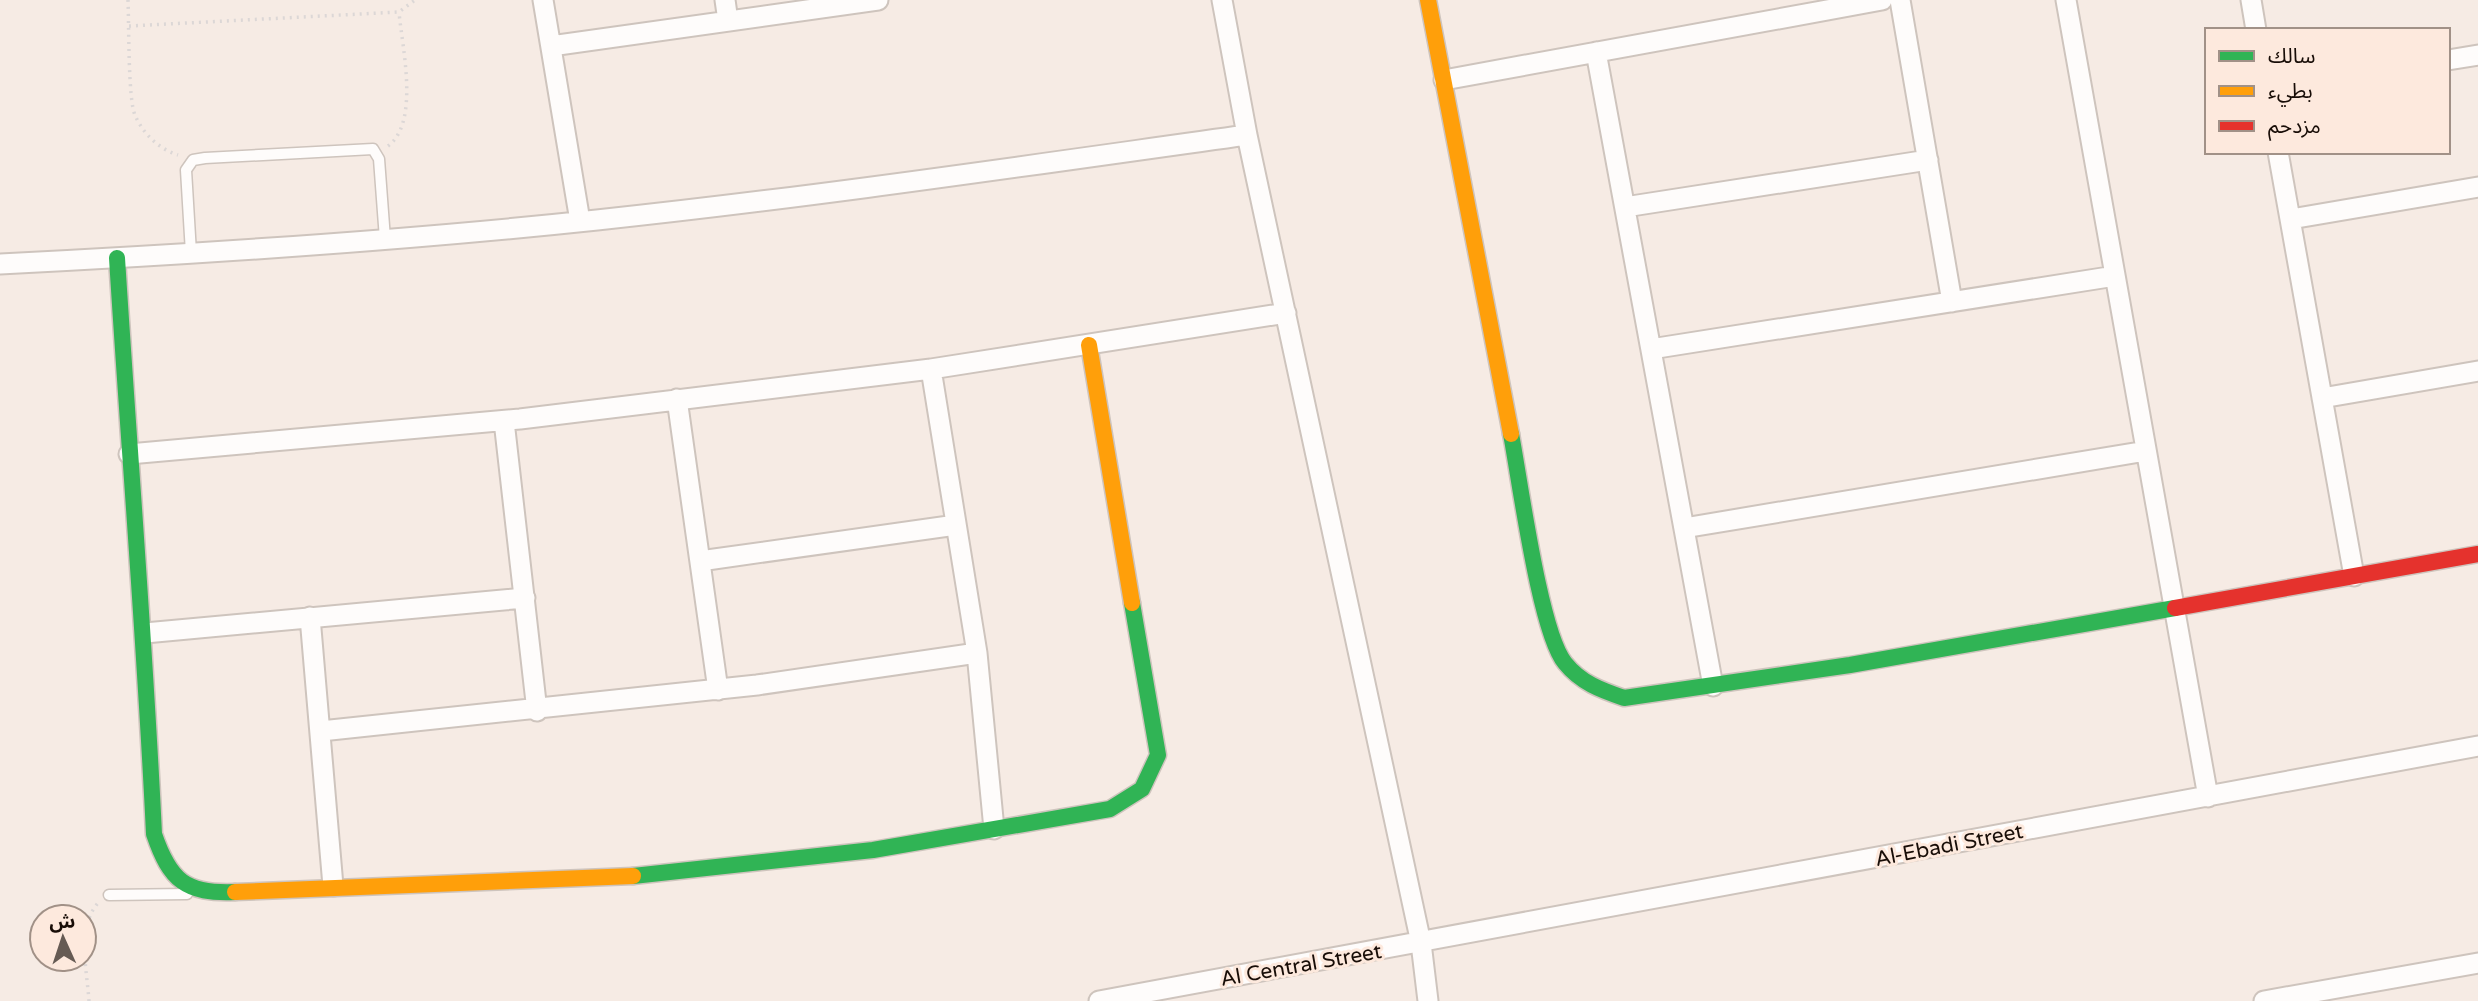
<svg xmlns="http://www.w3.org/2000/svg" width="2478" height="1001" font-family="'Varela Round','Noto Sans Arabic',sans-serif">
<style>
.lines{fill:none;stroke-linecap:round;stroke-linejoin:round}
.lane-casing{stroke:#cec4bd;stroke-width:13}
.street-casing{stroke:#cec4bd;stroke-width:23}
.fast-casing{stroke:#cec4bd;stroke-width:19}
.slow-casing{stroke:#cec4bd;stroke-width:19}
.jam-casing{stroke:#cec4bd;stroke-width:19}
.path{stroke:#dcd7d6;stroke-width:3.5;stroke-dasharray:2 5;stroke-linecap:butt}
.lane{stroke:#fefcfb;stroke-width:10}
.street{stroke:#fefcfb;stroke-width:19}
.fast{stroke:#30b455;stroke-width:16}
.slow{stroke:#ff9f0a;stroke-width:16}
.jam{stroke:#e5322d;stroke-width:16}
.labels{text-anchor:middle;stroke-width:6;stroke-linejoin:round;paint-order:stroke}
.street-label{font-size:21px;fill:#180d07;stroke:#fde9dd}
</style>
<rect width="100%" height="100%" fill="#f6ebe4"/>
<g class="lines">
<g class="lane-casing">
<path id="lane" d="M 191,253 L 186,170 L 193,160 L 205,158 L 373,149 L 379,159 L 385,239
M 109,895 L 187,894"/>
</g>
<g class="street-casing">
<path id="street" d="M 543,0 L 580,221
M 725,0 L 728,21
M 1222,0 L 1247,135 L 1421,943 L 1428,1001
M 1900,0 L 1952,302
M 2066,0 L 2208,797
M 2251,0 L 2256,30
M 551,46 L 878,0
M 1596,52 L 1713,686
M 2448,60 L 2478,55
M 1444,80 L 1882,0
M 2278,152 L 2354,576
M 1625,207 L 1928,160
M 2291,219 L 2478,187
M 0,264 C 199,254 399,241 597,220 C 814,197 1031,165 1247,135
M 1651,349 L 2115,276
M 931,369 L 977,653 L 994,829
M 2322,398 L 2478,371
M 677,399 L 718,690
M 504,421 L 537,711
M 129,454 L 520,419 L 931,369 L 1286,313
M 1684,528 L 2146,451
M 700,561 L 956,525
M 310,617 L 333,886
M 145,633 L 525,598
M 321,731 L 757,685 L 977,653
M 1099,1001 L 2478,746
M 2264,1001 L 2478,963"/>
</g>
<g class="fast-casing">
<path id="fast" d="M 117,258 C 129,450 145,642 154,834 C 170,881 186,894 235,892
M 1511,434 C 1520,481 1540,633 1565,663 C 1581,683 1601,690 1624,698 L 1850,665 L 2175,608
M 633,876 L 873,850 L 1110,809 L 1142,789 L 1158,755 L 1132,603"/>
</g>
<g class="slow-casing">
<path id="slow" d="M 1428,0 L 1511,434
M 1089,345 L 1132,603
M 235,892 L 633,876"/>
</g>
<g class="jam-casing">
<path id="jam" d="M 2175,608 L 2478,554"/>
</g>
<path class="path" d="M 128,0 C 129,22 128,100 135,115 C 143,134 159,149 178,155
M 129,26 L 399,12 L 415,0
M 388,146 C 420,122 402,47 399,12
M 89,1001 C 87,970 76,926 99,902"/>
<use href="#lane" class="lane"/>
<use href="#street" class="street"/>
<use href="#fast" class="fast"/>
<use href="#slow" class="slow"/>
<use href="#jam" class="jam"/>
</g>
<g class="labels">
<g class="street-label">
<text transform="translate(1949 845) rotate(-11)" y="7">Al-Ebadi Street</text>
<text transform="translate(1301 965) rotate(-10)" y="7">Al Central Street</text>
</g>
</g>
<rect x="2205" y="28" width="245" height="126" fill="#fde9dd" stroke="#a19187" stroke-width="2"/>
<rect x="2219" y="51" width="35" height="10" fill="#30b455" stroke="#a19187" stroke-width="2"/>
<text x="2268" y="63" font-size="21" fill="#180d07">سالك</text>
<rect x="2219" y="86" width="35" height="10" fill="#ff9f0a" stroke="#a19187" stroke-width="2"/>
<text x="2268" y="98" font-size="21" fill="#180d07">بطيء</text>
<rect x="2219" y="121" width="35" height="10" fill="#e5322d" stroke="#a19187" stroke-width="2"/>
<text x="2268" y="133" font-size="21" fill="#180d07">مزدحم</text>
<g transform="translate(63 938) rotate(357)"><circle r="33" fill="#fde9dd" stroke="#a19187" stroke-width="2"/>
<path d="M0-5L12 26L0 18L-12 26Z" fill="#665b54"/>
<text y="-10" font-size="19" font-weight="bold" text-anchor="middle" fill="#180d07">ش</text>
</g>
</svg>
